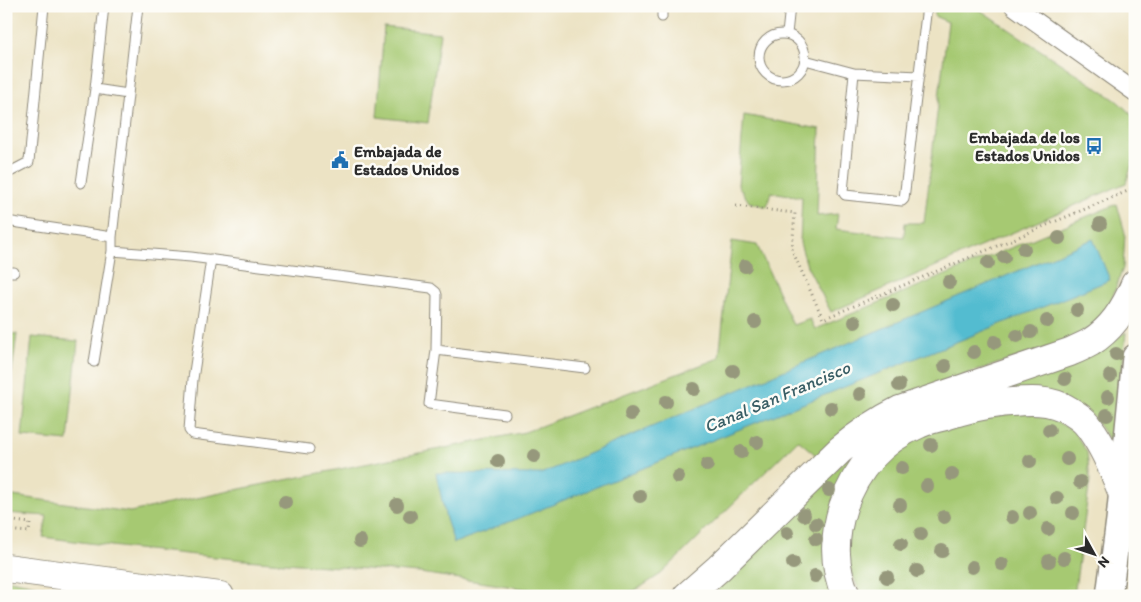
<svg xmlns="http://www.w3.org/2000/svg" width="1141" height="602" font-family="Itim,sans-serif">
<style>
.green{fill:#a6c972;stroke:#687a4e}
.water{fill:#53bcd0;stroke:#3f747e}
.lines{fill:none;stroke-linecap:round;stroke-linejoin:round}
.lane-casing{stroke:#8c8778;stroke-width:11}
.street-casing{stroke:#8c8778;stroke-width:20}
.secondary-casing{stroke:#8c8778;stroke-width:28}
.primary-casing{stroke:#8c8778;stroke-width:30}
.path{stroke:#8c8778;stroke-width:3;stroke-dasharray:1 4;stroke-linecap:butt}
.lane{stroke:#fff;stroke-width:9}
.street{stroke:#fff;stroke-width:18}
.secondary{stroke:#fff;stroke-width:25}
.primary{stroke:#fff;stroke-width:28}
.tree{fill:#96987b}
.labels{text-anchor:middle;stroke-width:5;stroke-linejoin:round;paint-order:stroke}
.poi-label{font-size:16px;font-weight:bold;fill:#2b2b2b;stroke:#fdfcf7;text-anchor:end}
.water-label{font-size:18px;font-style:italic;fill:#395e65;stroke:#fdfcf7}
</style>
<rect width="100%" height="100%" fill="#fdfcf7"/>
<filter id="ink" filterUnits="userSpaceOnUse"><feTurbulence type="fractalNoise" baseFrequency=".02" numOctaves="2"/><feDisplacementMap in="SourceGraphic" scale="10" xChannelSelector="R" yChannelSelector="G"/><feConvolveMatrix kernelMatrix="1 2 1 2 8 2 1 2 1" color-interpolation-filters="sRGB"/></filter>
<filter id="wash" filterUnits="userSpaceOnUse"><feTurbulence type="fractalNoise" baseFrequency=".0096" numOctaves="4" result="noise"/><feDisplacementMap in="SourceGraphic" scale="20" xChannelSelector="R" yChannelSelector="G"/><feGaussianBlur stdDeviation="1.12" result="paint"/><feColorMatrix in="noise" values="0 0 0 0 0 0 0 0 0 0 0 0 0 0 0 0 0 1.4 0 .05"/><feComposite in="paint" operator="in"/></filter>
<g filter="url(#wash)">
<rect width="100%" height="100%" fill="#ece3c4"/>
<path class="green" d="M 936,6 L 974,6 L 1117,101 L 1129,112 L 1135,119 L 1135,155 L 1126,183 L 831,312 L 807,266 L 800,243 L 802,197 L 771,192 L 767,207 L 749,202 L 738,185 L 744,115 L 820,129 L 817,216 L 838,214 L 836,229 L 904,237 L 905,223 L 924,223 L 948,22 L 934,16 Z
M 384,27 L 440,33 L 428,123 L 377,117 Z
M 1117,204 L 1125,233 L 1123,268 L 1110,304 L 1096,325 L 1055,345 L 906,394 L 848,426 L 817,456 L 798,440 L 661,574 L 636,590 L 612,596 L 574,596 L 420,573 L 245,560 L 127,548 L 43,537 L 47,516 L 6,513 L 6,495 L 130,512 L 245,488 L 525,432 L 719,358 L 732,241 L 757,245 L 793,325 L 810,319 L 815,329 Z
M 1126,332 L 1115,448 L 1092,416 L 980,400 L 848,474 L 839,596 L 716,596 L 722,578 L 870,436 L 1096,351 Z
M 6,333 L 17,334 L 6,416 Z
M 32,337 L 78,341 L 68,441 L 22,437 Z
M 1016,412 L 1044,416 L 1073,430 L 1087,452 L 1090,480 L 1074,596 L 863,596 L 859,591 L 847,560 L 849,521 L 863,483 L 890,455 L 922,434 Z
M 6,579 L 86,596 L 6,596 Z"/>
<path class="water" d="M 1093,239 L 1110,280 L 522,517 L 454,543 L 446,519 L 436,473 L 541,474 Z"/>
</g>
<g filter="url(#ink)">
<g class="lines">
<g class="lane-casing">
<path id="lane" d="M 662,17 L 662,6
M 787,34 L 790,6
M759 57a23 23 0 1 1 46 0a23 23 0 1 1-46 0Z
M 805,60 L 854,73 L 919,76
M 854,73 L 843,192 L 845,195 L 902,201 L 904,199 L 927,6
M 95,89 L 128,94
M 6,174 L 29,162 L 44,6
M 81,183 L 95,89 L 104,6
M 6,221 L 112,237
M 112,251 L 191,257 L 431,288 L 436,292 L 437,295 L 436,350 L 429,404 L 505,414
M 211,259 L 193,379 L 189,430 L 192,434 L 309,449
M 6,272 L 14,272
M 436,350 L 585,368
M 94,362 L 112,251 L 112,237 L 138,6"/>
</g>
<g class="street-casing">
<path id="street" d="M 1014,6 L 1135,92"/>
</g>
<g class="secondary-casing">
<path id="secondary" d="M 1109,596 L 1119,520 L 1135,357"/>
</g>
<g class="primary-casing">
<path id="primary" d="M 6,568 L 220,596
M 687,596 L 719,568 L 840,450 C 860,433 876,422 900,410 L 1070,352 C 1077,349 1084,346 1091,342 C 1113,328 1126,307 1135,284
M 846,596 C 833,566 833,538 843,507 C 856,469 881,440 919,424 C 927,420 936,418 945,416 C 963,410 981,405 1000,403 C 1023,401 1049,397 1070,411 C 1075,414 1081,418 1085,422 C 1089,426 1091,430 1094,434 C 1106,452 1114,472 1122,492"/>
</g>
<path class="path" d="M 736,206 L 795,213 L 792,250 L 823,319 L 1135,188
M 6,520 L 30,523 L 29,532 L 6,530
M 1133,596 L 1135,583"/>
<use href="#lane" class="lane"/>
<use href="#street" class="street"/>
<use href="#secondary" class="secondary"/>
<use href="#primary" class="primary"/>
</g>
<g class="tree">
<circle cx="1100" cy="224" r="7"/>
<circle cx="1059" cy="238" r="7"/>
<circle cx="1024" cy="249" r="7"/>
<circle cx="1004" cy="257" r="7"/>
<circle cx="988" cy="263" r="7"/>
<circle cx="745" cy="266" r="7"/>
<circle cx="949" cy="282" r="7"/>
<circle cx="893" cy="305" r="7"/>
<circle cx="1077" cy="310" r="7"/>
<circle cx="1047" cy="321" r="7"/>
<circle cx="755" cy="322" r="7"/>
<circle cx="855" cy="322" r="7"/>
<circle cx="1031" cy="332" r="7"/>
<circle cx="1017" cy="336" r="7"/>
<circle cx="995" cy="342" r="7"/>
<circle cx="974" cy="352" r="7"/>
<circle cx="1116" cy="354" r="7"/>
<circle cx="945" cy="366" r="7"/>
<circle cx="733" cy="371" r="7"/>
<circle cx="1110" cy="376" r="7"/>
<circle cx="1065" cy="379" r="7"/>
<circle cx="899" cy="385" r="7"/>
<circle cx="694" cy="389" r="7"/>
<circle cx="860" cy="394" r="7"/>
<circle cx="1108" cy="397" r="7"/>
<circle cx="666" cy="402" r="7"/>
<circle cx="831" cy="408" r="7"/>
<circle cx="631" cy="414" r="7"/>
<circle cx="1107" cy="415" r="7"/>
<circle cx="1049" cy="430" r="7"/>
<circle cx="757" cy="442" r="7"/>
<circle cx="931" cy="445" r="7"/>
<circle cx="741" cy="452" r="7"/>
<circle cx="534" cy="456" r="7"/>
<circle cx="1067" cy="459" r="7"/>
<circle cx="498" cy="461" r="7"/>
<circle cx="1030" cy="461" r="7"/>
<circle cx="707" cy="465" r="7"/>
<circle cx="902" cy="468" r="7"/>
<circle cx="952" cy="474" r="7"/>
<circle cx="678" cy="477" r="7"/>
<circle cx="1080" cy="482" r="7"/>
<circle cx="927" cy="486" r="7"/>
<circle cx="829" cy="490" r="7"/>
<circle cx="640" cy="496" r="7"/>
<circle cx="1057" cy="498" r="7"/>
<circle cx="285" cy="502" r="7"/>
<circle cx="397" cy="505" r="7"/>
<circle cx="900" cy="505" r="7"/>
<circle cx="1030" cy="513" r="7"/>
<circle cx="1073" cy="513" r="7"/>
<circle cx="804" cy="515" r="7"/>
<circle cx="410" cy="516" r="7"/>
<circle cx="944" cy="517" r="7"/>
<circle cx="1012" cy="517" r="7"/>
<circle cx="816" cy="524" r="7"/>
<circle cx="1048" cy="529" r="7"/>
<circle cx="787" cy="533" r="7"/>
<circle cx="921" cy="534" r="7"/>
<circle cx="816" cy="539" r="7"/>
<circle cx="360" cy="541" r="7"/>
<circle cx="901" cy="544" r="7"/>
<circle cx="942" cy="551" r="7"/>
<circle cx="1064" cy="558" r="7"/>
<circle cx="1049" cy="561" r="7"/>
<circle cx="793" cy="563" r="7"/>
<circle cx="1002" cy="564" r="7"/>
<circle cx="972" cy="567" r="7"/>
<circle cx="917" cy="571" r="7"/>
<circle cx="815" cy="576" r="7"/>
<circle cx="887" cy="577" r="7"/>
</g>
</g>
<defs>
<g id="bus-bare" transform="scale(1.35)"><path d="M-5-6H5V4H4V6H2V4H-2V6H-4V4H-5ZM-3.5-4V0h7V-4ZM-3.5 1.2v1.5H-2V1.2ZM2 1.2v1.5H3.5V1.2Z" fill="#1f6fb2" stroke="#fdfcf7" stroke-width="2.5" paint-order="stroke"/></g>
<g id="civic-bare" transform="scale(1.35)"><path d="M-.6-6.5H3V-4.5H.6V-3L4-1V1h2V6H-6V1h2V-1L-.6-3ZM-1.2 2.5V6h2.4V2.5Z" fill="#1f6fb2" stroke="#fdfcf7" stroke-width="2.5" paint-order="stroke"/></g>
</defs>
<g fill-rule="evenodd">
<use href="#bus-bare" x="1094" y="146"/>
<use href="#civic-bare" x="340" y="160"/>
</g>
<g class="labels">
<g class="poi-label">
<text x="1080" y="143">Embajada de los<tspan x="1080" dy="18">Estados Unidos</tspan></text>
<text x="354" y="157" text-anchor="start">Embajada de<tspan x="354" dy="18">Estados Unidos</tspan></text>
</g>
<g class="water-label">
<text transform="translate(777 397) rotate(-23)" y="6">Canal San Francisco</text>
</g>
</g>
<rect width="1141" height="602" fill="none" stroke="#fdfcf7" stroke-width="25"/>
<g transform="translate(1094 554) rotate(130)" stroke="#fdfcf7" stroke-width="4" paint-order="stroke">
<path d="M0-4L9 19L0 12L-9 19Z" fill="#2b2b2b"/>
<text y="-8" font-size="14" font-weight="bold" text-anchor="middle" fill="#2b2b2b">N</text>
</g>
</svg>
